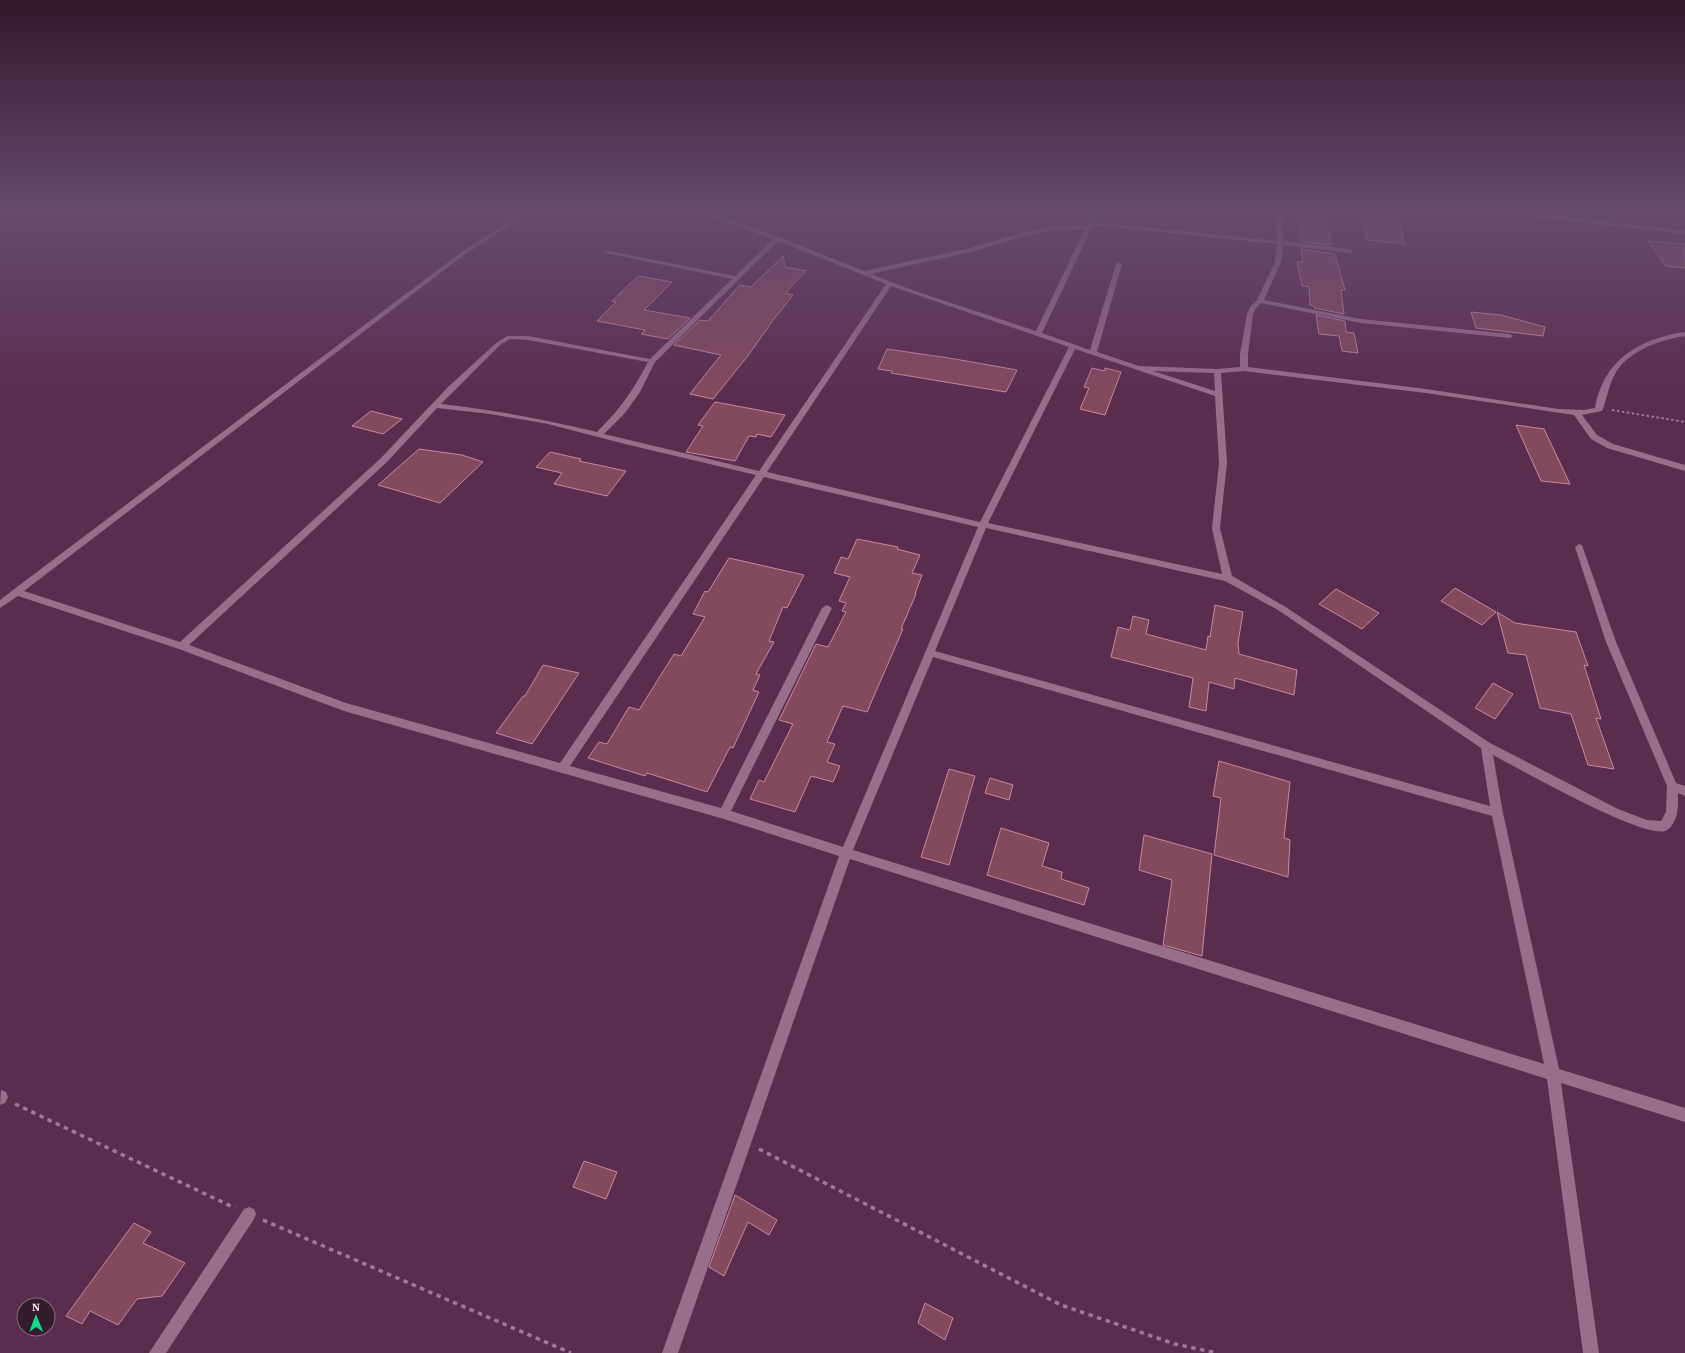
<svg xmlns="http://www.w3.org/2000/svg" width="1685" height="1353" font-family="'Source Serif 4',serif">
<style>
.building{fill:#83495d;stroke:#ca899f}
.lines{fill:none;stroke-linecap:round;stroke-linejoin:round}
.path-far1{stroke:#9d7b94;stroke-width:2;stroke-dasharray:2.5 2.5;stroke-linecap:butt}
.path{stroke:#9d7b94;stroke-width:3.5;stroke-dasharray:4.5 4.5;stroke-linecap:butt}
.minor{fill:#986f8b;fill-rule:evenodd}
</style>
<rect width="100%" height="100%" fill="#5a2c4e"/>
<path class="building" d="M 1297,211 L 1324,211 L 1331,245 L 1301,242 Z
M 1359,211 L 1395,211 L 1405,244 L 1368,240 Z
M 1648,241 L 1685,244 L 1685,268 L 1666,266 Z
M 1301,249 L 1335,254 L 1345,290 L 1341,290 L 1344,314 L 1314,308 L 1314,306 L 1310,305 L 1309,287 L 1302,286 L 1297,262 L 1303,262 Z
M 783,256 L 785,267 L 806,271 L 785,293 L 793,295 L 774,319 L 747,357 L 713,399 L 690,394 L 721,355 L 674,345 L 700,320 L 708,321 L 740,285 L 751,287 Z
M 638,276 L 672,282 L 644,310 L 690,318 L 668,339 L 641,334 L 645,330 L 597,321 L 616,302 L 612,301 Z
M 1471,312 L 1501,315 L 1545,327 L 1543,336 L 1476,328 Z
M 1316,315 L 1345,321 L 1346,332 L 1354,333 L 1358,353 L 1342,351 L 1339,336 L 1319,334 Z
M 887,349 L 949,358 L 1017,370 L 1006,392 L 891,373 L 892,371 L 878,369 Z
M 1092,368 L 1105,371 L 1105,368 L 1121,372 L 1105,415 L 1080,409 L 1089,388 L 1084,387 Z
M 715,402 L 785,415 L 771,437 L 757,434 L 756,437 L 749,436 L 735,461 L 686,452 L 703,426 L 698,425 Z
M 371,411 L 402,419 L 383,434 L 352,426 Z
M 1516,425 L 1544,429 L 1570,484 L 1541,481 Z
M 419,449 L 462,455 L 483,462 L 440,503 L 378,485 Z
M 550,452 L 581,459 L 579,461 L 626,471 L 607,496 L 554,484 L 562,473 L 536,467 Z
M 857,539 L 898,547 L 897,549 L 920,555 L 912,573 L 922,575 L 915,594 L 916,594 L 901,629 L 903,629 L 867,712 L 843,706 L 827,742 L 835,744 L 827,762 L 840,766 L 833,782 L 811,776 L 795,812 L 750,799 L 759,780 L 764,782 L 793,724 L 779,720 L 816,644 L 828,647 L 846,612 L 842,611 L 846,603 L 839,601 L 850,577 L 834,573 L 841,557 L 848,559 Z
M 729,558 L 804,575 L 787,608 L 783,607 L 769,641 L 774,642 L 756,674 L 760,675 L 753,690 L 759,692 L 733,748 L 730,747 L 707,792 L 647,773 L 645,776 L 588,758 L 599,742 L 607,744 L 629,707 L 639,710 L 674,654 L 681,656 L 705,617 L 693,614 L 705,591 L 708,592 Z
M 1455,588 L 1496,612 L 1482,625 L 1441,601 Z
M 1336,589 L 1379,613 L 1362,629 L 1319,604 Z
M 1215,605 L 1243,612 L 1238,643 L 1239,654 L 1297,670 L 1294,695 L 1235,678 L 1234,689 L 1209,682 L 1206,711 L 1189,707 L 1193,678 L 1111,657 L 1118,627 L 1130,630 L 1133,616 L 1149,620 L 1146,634 L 1206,650 L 1208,636 L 1210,637 Z
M 1497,612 L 1515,623 L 1576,632 L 1588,666 L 1584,665 L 1601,719 L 1596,718 L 1614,769 L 1588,765 L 1571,714 L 1540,708 L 1526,655 L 1508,653 Z
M 543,665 L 579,673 L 532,744 L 496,733 L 523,696 L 525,696 Z
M 1493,683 L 1513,694 L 1495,719 L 1475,708 Z
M 1219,761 L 1290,782 L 1284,838 L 1290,840 L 1288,877 L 1214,855 L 1221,798 L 1213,796 Z
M 949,769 L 975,776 L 949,865 L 921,857 Z
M 990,778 L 1013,785 L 1009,800 L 985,793 Z
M 1001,828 L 1049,843 L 1042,866 L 1062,872 L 1061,879 L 1089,888 L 1084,905 L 987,875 Z
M 1144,835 L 1212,854 L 1202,956 L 1163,945 L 1172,880 L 1139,870 Z
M 584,1161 L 617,1172 L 606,1199 L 573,1187 Z
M 735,1195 L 777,1220 L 769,1235 L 748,1222 L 724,1276 L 709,1267 Z
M 134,1223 L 151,1232 L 143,1243 L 185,1263 L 162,1296 L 137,1299 L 118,1325 L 90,1311 L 82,1324 L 66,1316 Z
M 925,1303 L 953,1318 L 945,1340 L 918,1323 Z"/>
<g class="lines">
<path class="path-far1" d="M 1612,410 L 1685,422"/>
<path class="path" d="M 15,1104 L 235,1208
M 759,1149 L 1061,1305 L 1175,1344 L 1217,1353
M 263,1220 L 571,1353"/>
<path class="minor" d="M 525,211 L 532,211 L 464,255 L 24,591 L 180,642 L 381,458 L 448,387 L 496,343 L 507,336 L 528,336 L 650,359 L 732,279 L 606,253 L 604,252 L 604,250 L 735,276 L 773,239 L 694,211 L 703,211 L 779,237 L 864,271 L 970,248 L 1024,232 L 1055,226 L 1087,225 L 1091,211 L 1097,211 L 1094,222 L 1277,241 L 1276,211 L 1282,211 L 1283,241 L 1350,249 L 1353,251 L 1350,253 L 1283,245 L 1281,262 L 1264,300 L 1361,319 L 1510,334 L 1513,336 L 1510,338 L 1361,323 L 1261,303 L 1256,308 L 1253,314 L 1248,354 L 1248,367 L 1426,389 L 1558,409 L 1584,410 L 1595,408 C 1603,360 1640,338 1685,332 L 1685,336 C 1660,340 1626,351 1614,376 C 1608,387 1607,400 1602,411 L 1582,415 L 1597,435 L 1613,444 L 1685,465 L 1685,471 L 1607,448 L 1591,439 L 1574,415 L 1426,393 L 1244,371 L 1221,373 L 1227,463 L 1220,528 L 1232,576 L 1284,606 L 1490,743 L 1618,809 L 1647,820 L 1661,821 L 1666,812 L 1667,786 L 1606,642 L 1575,547 L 1579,544 L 1582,545 L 1616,642 L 1676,783 L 1685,786 L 1685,796 L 1678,793 C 1678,805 1679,822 1667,830 C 1649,843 1516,767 1493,755 L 1503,813 L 1559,1069 L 1685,1108 L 1685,1122 L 1561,1083 L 1599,1353 L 1583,1353 L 1547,1079 L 850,859 L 678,1353 L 662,1353 L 839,856 L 724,819 L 344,711 L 179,649 L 18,596 L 0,608 L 0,600 L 13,590 L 460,253 ZM 1093,225 L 1277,244 L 1275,262 L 1257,300 L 1251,306 L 1247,314 L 1240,354 L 1240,367 L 1217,369 L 1139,366 L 1097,352 L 1122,264 L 1119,262 L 1116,264 L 1090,350 L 1042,333 ZM 1085,229 L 1036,331 L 915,291 L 870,274 L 971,252 L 1025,236 L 1055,230 ZM 778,241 L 886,284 L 759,471 L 604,434 L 625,413 L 640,392 L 655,362 ZM 891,286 L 1069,347 L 980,522 L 767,472 ZM 510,339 L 528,340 L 648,362 C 632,392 621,408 597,432 C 544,419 495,410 441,404 L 500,345 ZM 1075,349 L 1215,396 L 1219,463 L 1212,528 L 1222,574 L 988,523 ZM 1153,371 L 1214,373 L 1215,391 ZM 437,408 L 490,414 L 548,424 L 625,444 L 756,475 L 560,763 L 346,703 L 189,645 L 387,462 ZM 764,477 L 978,527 L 843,847 L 731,811 L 832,608 L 827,605 L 822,608 L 721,808 L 570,766 ZM 986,528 L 1225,581 L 1278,610 L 1481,748 L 1490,806 L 935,651 ZM 933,657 L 1492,816 L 1544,1064 L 853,850 Z
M 1492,211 L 1511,211 L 1685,230 L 1685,234 L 1495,213 Z
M 1,1090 L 6,1092 L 8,1097 L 5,1103 L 0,1105 Z
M 249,1207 L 254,1209 L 256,1214 L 254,1219 L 166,1353 L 149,1353 L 244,1209 Z"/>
</g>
<linearGradient id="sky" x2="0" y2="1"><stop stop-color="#32182b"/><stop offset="0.53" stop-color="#654b6e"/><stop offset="1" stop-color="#654b6e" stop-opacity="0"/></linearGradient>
<rect width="1685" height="400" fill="url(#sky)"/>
<g transform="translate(36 1317) rotate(359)"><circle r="19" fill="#331d2d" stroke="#84707e"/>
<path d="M0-3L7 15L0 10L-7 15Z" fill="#13d98a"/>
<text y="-6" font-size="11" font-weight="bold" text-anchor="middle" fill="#feecf8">N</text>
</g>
</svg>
